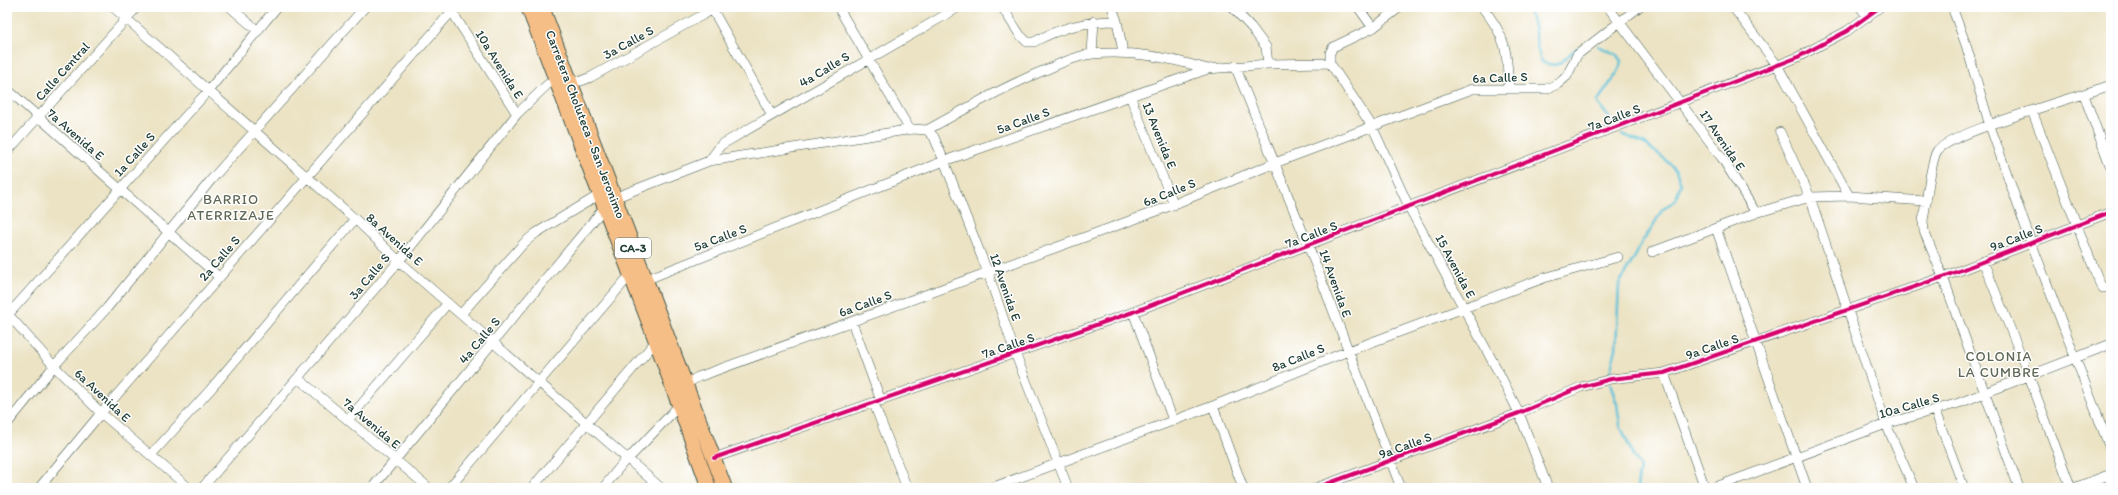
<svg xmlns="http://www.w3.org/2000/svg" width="2118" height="495" font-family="Itim,sans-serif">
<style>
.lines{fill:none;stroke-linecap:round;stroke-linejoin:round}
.stream{stroke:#5bc1d8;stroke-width:2.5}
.minor-casing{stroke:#3e564a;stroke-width:10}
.highway-casing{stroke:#3e564a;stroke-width:16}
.minor{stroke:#fff;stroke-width:9}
.highway{stroke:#f6be87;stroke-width:14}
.cycleway-casing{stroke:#fff;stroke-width:6}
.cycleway{stroke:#d6006c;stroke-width:4}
.labels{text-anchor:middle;stroke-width:3;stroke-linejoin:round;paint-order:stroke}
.shield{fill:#fff;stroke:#627771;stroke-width:1}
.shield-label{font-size:12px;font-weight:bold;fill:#1f3d34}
.street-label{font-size:13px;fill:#1f3d34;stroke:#fff}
.neighbourhood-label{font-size:14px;letter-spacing:1px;fill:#5e6754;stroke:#fff}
</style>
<rect width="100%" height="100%" fill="#fff"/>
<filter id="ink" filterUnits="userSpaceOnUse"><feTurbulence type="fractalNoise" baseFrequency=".025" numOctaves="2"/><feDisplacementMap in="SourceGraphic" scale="8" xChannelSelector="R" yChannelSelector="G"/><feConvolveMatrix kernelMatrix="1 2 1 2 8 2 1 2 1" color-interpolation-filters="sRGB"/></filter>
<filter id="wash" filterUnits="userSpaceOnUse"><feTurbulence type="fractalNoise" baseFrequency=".012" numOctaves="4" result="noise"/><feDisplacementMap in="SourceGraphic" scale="16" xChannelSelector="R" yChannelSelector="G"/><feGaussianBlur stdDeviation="0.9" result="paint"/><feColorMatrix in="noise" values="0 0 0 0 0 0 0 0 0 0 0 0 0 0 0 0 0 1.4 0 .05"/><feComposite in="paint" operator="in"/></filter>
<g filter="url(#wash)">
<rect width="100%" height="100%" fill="#ece3c4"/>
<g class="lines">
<path class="stream" d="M 1524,7 C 1540,23 1532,43 1542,62 C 1564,71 1563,55 1580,47
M 1598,46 L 1616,54 L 1621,61 L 1619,70 L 1597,102 L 1613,123
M 1609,376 L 1616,349 L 1619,284 L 1637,253 L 1642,241 L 1650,231 L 1662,210 L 1675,200 L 1681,184 L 1676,171 L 1666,160 L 1645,144 L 1622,134
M 1610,384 L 1617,404 L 1620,425 L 1633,455 L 1640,466 L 1637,488"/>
</g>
</g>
<g filter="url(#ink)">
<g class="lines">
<g class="minor-casing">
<path id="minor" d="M 113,7 L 355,219 L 399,261 L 661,488
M 230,7 L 258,31
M 449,7 L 517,114
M 711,7 L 772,115
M 838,7 L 910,130
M 1002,7 L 1020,35 L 1027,42 L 1034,42 C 1059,28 1088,21 1117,21
M 1112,7 L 1117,21 L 1123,52
M 1232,7 L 1251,27 L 1266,47 L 1268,64
M 1358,7 L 1373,28
M 1482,7 C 1507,37 1507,52 1509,89
M 1608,7 L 1722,158 L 1756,213
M 1733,7 L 1777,65 L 1849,196
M 1860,7 L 1868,17
M 1952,7 L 1966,45 L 1990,126 L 2031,242 L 2111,451
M 1092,54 L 1094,21
M 1330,63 L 1372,126 L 1409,207 L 1500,375 L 1519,413 L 1548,488
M 1330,63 L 1330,53 L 1333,47 L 1373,28 L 1400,7
M 1235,66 L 1308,245 L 1401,488
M 7,89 L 219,277
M 2084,95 L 2111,168
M 1130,96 L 1174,205
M 2032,111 L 2100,284 L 2103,288 L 2111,287
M 927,130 C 967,108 1007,85 1050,68 C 1063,62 1079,55 1093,54 C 1133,50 1169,58 1208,69
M 1780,132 L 1810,197 L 1886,424 L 1914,488
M 7,152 L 137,7
M 709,161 L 913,129 L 927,130 L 934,137 L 944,161 L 988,273 L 1015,353 L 1068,488
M 614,198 L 709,161 L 721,145 L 959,7
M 1926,201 L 1923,221 L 1924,231 L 1943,277 L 2019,488
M 1716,228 L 1807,488
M 1652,252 L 1756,213 L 1810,197 L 1849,196 L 1926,201 C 1928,191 1932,158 1937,151 C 1951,132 2081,96 2111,85
M 1983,261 L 2024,363
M 645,280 L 944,161 L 1208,69 L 1268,64 L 1330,63
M 1133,312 L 1173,420
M 7,313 L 54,366 L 101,413 L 189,488
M 461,314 L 524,243 L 536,233 L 599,195
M 7,316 L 208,91 L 277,7
M 852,322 L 881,401
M 1664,373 L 1705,488
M 2029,376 L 2071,488
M 299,379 L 429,488
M 686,384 L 698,377 L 1157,211 L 1275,163 L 1472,89 L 1546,89 L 1558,84 L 1567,76 L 1577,55 L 1639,7
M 874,404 L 907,488
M 1213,406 L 1243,488
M 1935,411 L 1964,488
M 348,420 L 448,303
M 7,424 L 54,366 L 107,308 L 211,180 L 365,7
M 151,455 L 210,390 L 355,219
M 714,458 L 1133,312 L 1796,58 L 1847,31 L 1880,7
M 39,488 L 101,413 L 452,11
M 202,488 L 399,261 L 517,114 L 548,84 L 555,82 L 581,81 L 591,77 L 717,7
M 372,488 L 604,208
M 449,488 L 630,275
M 532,488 L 656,341
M 603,488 L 627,458 L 633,454 L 673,412 L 680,402
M 991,488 L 1213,406 L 1348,351 L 1544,278 L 1618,257
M 1316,488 L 1519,413 L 1581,387 L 1611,379 L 1664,373 L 1943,277 L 2111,212
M 1713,488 L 1886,424 L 1959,403 L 2111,344
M 2074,488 L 2111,474"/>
</g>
<g class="highway-casing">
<path id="highway" d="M 528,7 L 656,341 L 709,488
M 542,7 L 725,488"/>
</g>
<use href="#minor" class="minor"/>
<use href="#highway" class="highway"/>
<g class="cycleway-casing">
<path id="cycleway" d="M 714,458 L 1133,312 L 1796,58 L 1847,31 L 1880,7
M 1316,488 L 1519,413 L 1581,387 L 1611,379 L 1664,373 L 1943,277 L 2111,212"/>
</g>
<use href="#cycleway" class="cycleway"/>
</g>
</g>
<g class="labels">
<rect class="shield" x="615" y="238" width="36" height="20" rx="3"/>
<g class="shield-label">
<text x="633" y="252">CA-3</text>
</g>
<g class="street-label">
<text transform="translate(628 42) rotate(-29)" y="5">3a Calle S</text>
<text transform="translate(500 64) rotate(58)" y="5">10a Avenida E</text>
<text transform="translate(824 69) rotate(-31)" y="5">4a Calle S</text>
<text transform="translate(62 71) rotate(-48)" y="5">Calle Central</text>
<text transform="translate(1500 77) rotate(-2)" y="5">6a Calle S</text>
<text transform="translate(1614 117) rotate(-21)" y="5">7a Calle S</text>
<text transform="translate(1023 120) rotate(-20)" y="5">5a Calle S</text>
<text transform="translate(586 124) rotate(69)" y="5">Carretera Choluteca - San Jeronimo</text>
<text transform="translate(76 134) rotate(41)" y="5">7a Avenida E</text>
<text transform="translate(1160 135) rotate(68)" y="5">13 Avenida E</text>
<text transform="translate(1723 140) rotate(56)" y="5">17 Avenida E</text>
<text transform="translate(134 154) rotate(-48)" y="5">1a Calle S</text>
<text transform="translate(1169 192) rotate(-22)" y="5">6a Calle S</text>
<text transform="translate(1311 234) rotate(-21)" y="5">7a Calle S</text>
<text transform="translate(720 237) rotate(-21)" y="5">5a Calle S</text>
<text transform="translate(2016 237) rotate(-21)" y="5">9a Calle S</text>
<text transform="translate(395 239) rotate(42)" y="5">8a Avenida E</text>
<text transform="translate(219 258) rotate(-49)" y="5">2a Calle S</text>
<text transform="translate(1456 266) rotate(62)" y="5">15 Avenida E</text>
<text transform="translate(369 276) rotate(-50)" y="5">3a Calle S</text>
<text transform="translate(1336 283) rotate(70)" y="5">14 Avenida E</text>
<text transform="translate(1006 287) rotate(71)" y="5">12 Avenida E</text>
<text transform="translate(865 303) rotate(-20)" y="5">6a Calle S</text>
<text transform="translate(479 340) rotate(-50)" y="5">4a Calle S</text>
<text transform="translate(1008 345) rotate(-19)" y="5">7a Calle S</text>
<text transform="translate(1712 346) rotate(-19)" y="5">9a Calle S</text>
<text transform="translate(1298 357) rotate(-22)" y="5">8a Calle S</text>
<text transform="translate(103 395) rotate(43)" y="5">6a Avenida E</text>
<text transform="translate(1909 405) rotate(-16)" y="5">10a Calle S</text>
<text transform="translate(372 423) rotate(40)" y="5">7a Avenida E</text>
<text transform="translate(1405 445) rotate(-20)" y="5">9a Calle S</text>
</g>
<g class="neighbourhood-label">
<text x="231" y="204">BARRIO<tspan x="231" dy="16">ATERRIZAJE</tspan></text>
<text x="1999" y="361">COLONIA<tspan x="1999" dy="16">LA CUMBRE</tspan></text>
</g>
</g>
<rect width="2118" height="495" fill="none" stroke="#fff" stroke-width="24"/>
</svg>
